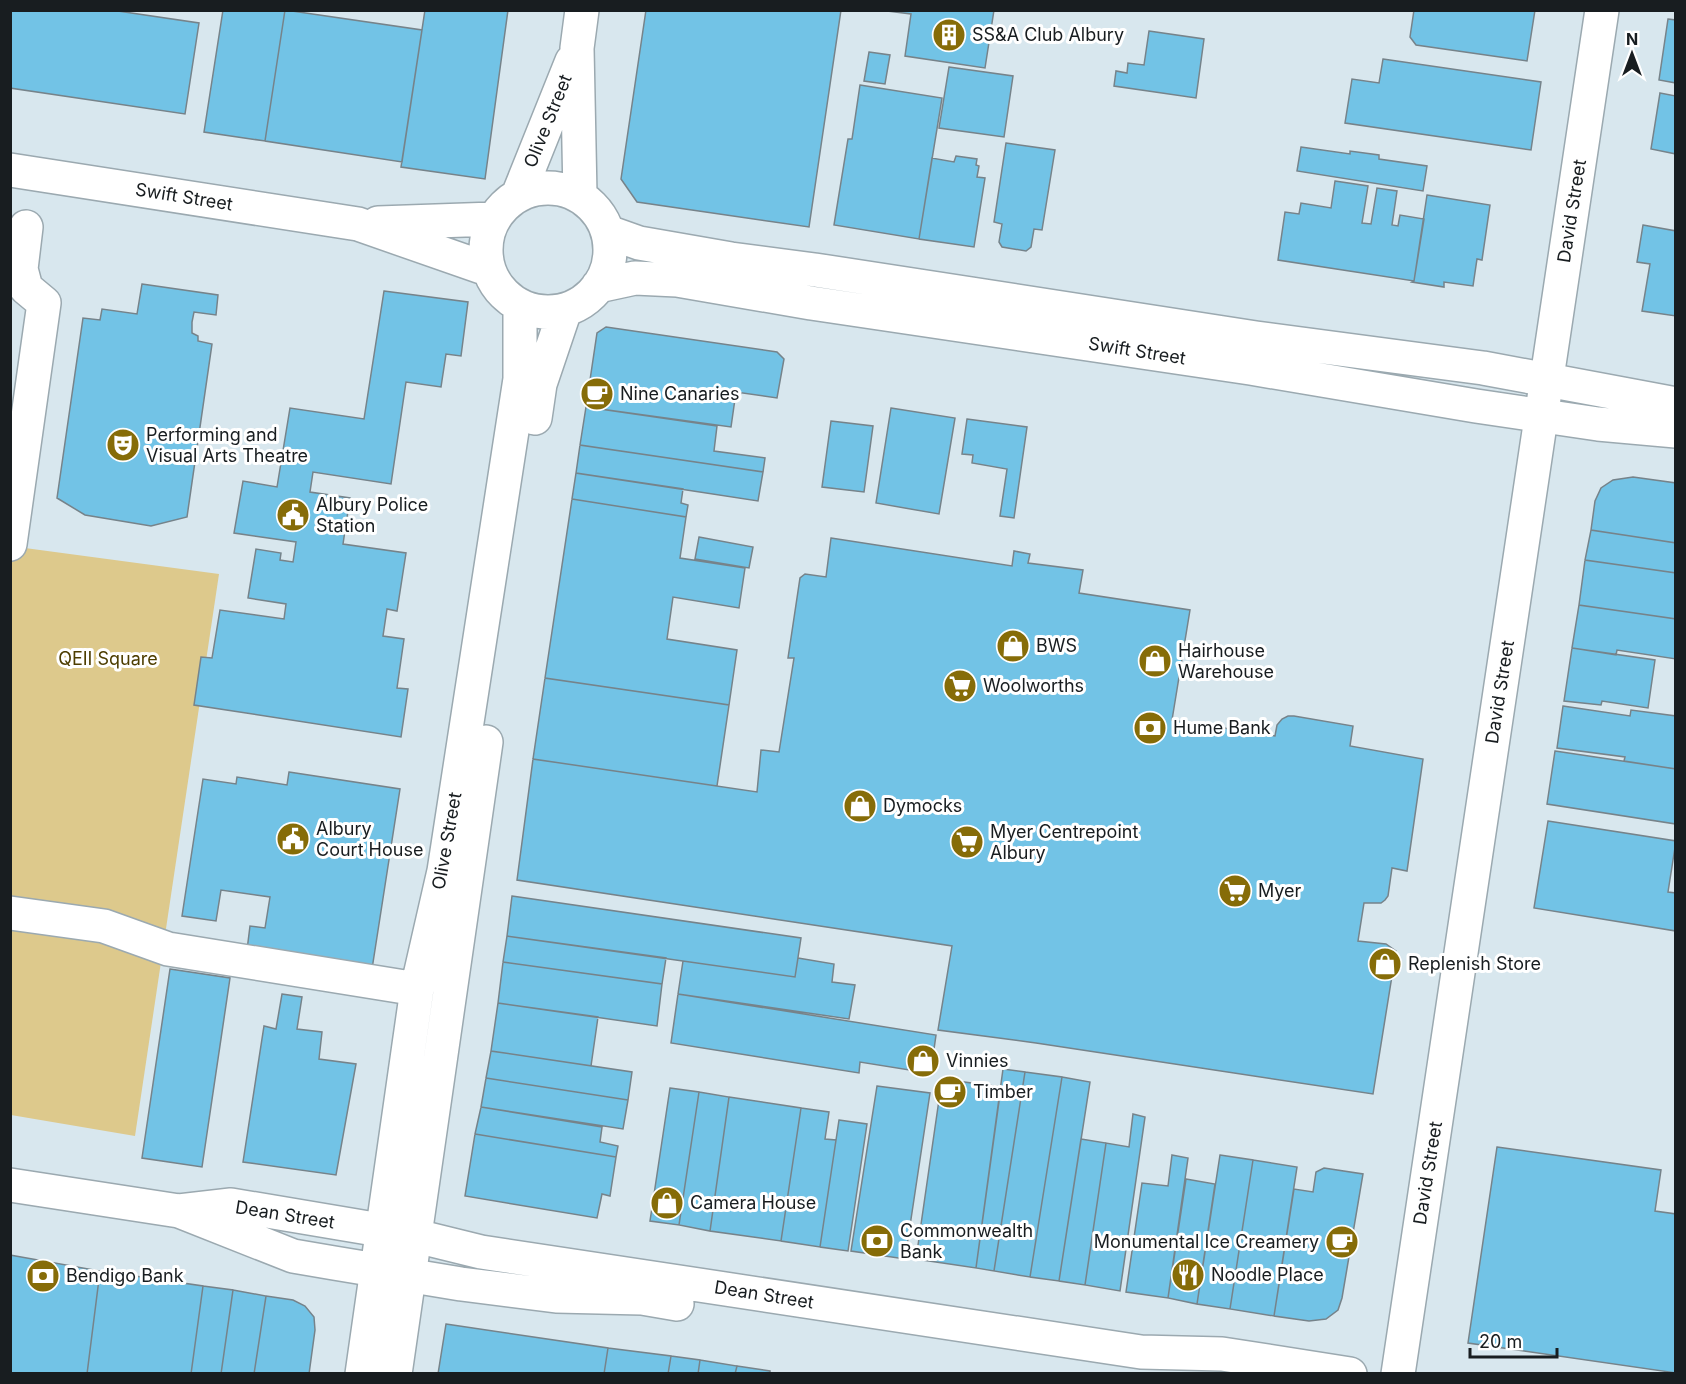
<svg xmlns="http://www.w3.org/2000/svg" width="1686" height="1384" font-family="Inter,sans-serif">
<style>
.green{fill:#ddc98c}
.building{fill:#72c3e6;stroke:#76838a;stroke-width:1.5}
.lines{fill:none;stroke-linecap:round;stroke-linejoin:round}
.minor-casing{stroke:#9ba9b0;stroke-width:36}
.major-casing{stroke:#9ba9b0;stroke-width:36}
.minor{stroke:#fff;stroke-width:33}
.major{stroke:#fff;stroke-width:33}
.labels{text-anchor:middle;stroke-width:6;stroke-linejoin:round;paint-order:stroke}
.poi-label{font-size:18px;fill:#181d20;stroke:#fff;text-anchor:start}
.street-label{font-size:18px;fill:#181d20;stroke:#fff}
.park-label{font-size:18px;fill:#4d3d00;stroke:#fff}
</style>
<rect width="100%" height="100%" fill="#d8e7ee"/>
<path class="green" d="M 10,546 L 219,574 L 135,1136 L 11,1115 Z"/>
<path class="building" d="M 10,10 L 111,10 L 199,23 L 185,114 L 10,88 Z
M 223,10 L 285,10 L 265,141 L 204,132 Z
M 285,10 L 422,30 L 402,162 L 265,141 Z
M 425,10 L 508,10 L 485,179 L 401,167 Z
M 646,10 L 841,10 L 809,227 L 637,202 L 621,179 Z
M 879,10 L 994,10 L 985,68 L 905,56 L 911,14 Z
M 1414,10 L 1535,10 L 1527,61 L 1416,45 L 1410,37 Z
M 1668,19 L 1676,20 L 1676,83 L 1659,80 Z
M 1149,31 L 1204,39 L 1196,98 L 1114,86 L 1116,71 L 1127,73 L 1128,63 L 1144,65 Z
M 869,52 L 890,55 L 885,84 L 864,81 Z
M 1383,59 L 1541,82 L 1531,150 L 1345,123 L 1352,79 L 1379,83 Z
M 949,67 L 1013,76 L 1004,137 L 939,128 Z
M 860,85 L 942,98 L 919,239 L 834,225 L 848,139 L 852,139 Z
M 1660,93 L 1676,96 L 1676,154 L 1651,149 Z
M 1006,143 L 1055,150 L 1042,230 L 1034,229 L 1031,247 L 1026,251 L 1002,247 L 999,242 L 1002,224 L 994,222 Z
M 1301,147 L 1350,154 L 1350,151 L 1379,155 L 1379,159 L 1427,166 L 1423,191 L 1297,171 Z
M 956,156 L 977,159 L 976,165 L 979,166 L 977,177 L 985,178 L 974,247 L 919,239 L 932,158 L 954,162 Z
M 1335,181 L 1368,186 L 1362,223 L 1371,224 L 1377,188 L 1397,191 L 1392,225 L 1398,226 L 1400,215 L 1424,219 L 1414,281 L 1278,260 L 1285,212 L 1299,214 L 1301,203 L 1331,208 Z
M 1427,195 L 1490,205 L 1482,260 L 1477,259 L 1473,286 L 1444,282 L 1444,287 L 1412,282 L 1414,281 Z
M 1643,225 L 1676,231 L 1676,316 L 1642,311 L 1650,264 L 1637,262 Z
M 142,284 L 218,295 L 216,315 L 194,312 L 192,322 L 192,333 L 198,336 L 198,341 L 212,344 L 187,517 L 151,526 L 85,515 L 57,498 L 83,318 L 100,320 L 102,309 L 137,314 Z
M 384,291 L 468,302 L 461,356 L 446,354 L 441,387 L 406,382 L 391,484 L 313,472 L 310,492 L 350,498 L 343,544 L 406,553 L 397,611 L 387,609 L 383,636 L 404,639 L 397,688 L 408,689 L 401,737 L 194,705 L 201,657 L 212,658 L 220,610 L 284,619 L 286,604 L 248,598 L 256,549 L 281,553 L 280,560 L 293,562 L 296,542 L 234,533 L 243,481 L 277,487 L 290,408 L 364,419 Z
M 606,327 L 777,352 L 784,359 L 777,398 L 736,392 L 731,427 L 586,407 L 597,333 Z
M 586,407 L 717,426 L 714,451 L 765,458 L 763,472 L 580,445 Z
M 891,408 L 955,418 L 939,514 L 876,503 Z
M 967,419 L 1027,427 L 1014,518 L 1000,516 L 1007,469 L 972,463 L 973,455 L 962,454 Z
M 831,421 L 873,426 L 864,492 L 822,487 Z
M 580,445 L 763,472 L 758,501 L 576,473 Z
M 576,473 L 683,489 L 681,503 L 688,505 L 686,517 L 572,499 Z
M 1633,477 L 1676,483 L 1676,543 L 1591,530 L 1595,501 L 1601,488 L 1613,480 Z
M 572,499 L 686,517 L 680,558 L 745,568 L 739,608 L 673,597 L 667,639 L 737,650 L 729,705 L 545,678 Z
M 1591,530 L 1676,543 L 1676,573 L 1585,560 Z
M 699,537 L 753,547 L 749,568 L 695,559 Z
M 831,538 L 1012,566 L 1014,551 L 1030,554 L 1028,563 L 1083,570 L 1079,593 L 1190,610 L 1172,720 L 1275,736 L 1277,725 L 1282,719 L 1288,716 L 1294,716 L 1353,726 L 1350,746 L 1423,759 L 1407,871 L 1392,868 L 1388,896 L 1385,900 L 1381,903 L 1364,903 L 1358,941 L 1386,944 L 1396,951 L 1373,1094 L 1036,1043 L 938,1030 L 952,946 L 517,880 L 533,759 L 757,792 L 761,750 L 779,752 L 794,658 L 788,658 L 800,578 L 805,574 L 826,577 Z
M 1585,560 L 1676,573 L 1676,619 L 1579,605 Z
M 1579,605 L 1676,619 L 1676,659 L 1617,650 L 1616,655 L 1572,648 Z
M 1572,648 L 1655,660 L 1648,708 L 1602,701 L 1601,705 L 1564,701 Z
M 545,678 L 729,705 L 717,786 L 533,759 Z
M 1563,706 L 1630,716 L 1631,710 L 1676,716 L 1676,769 L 1624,761 L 1625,757 L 1557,748 Z
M 1555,751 L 1676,769 L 1676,824 L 1547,804 Z
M 289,772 L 400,789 L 372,969 L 247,950 L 250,926 L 265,928 L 270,897 L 221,890 L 216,921 L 182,916 L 203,779 L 236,784 L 237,777 L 287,785 Z
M 1548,821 L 1676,841 L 1668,892 L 1676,893 L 1676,931 L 1534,908 Z
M 512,896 L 801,938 L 795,977 L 507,936 Z
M 507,936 L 666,958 L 662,984 L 503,962 Z
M 798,958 L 834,964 L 832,982 L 855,985 L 849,1019 L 678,994 L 683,961 L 795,977 Z
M 503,962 L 662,984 L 657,1026 L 498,1003 Z
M 170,969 L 230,978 L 202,1167 L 142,1158 Z
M 282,994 L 302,997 L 297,1029 L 322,1032 L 319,1059 L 356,1064 L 336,1175 L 243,1162 L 264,1026 L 276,1029 Z
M 678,994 L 936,1035 L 932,1063 L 922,1072 L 860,1062 L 859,1073 L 671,1043 Z
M 498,1003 L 598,1017 L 591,1066 L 491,1051 Z
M 491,1051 L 632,1072 L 628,1100 L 486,1078 Z
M 1003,1069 L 1025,1072 L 994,1271 L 976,1268 Z
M 1025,1072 L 1062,1077 L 1030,1277 L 994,1271 Z
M 1062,1077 L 1090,1082 L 1059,1281 L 1030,1277 Z
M 486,1078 L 628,1100 L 623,1129 L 481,1107 Z
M 942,1079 L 1001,1087 L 976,1268 L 916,1259 Z
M 877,1086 L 930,1093 L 905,1259 L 851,1251 Z
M 670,1088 L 699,1092 L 679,1225 L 650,1221 Z
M 699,1092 L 729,1097 L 710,1231 L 679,1225 Z
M 729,1097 L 801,1108 L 781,1241 L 710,1231 Z
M 481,1107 L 602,1127 L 600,1142 L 618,1146 L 616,1157 L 475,1134 Z
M 801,1108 L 829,1112 L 825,1139 L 836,1140 L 820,1247 L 781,1241 Z
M 1133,1114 L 1145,1117 L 1120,1291 L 1085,1285 L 1106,1143 L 1129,1147 Z
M 839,1120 L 867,1124 L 848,1251 L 820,1247 Z
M 475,1134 L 616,1157 L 610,1196 L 602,1194 L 597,1218 L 465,1196 Z
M 1081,1139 L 1106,1143 L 1085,1285 L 1059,1281 Z
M 1497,1147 L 1661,1170 L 1655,1211 L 1676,1214 L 1676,1373 L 1468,1343 Z
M 1172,1155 L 1188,1158 L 1168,1298 L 1126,1292 L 1142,1183 L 1168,1186 Z
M 1220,1155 L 1253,1160 L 1230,1309 L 1197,1304 Z
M 1253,1160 L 1297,1167 L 1274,1316 L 1230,1309 Z
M 1324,1168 L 1363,1174 L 1342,1298 L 1338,1310 L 1326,1319 L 1309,1321 L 1274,1316 L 1294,1189 L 1313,1192 L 1316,1172 Z
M 1186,1179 L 1215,1184 L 1197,1304 L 1168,1298 Z
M 10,1255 L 100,1271 L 87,1374 L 10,1374 Z
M 100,1271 L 203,1286 L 191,1374 L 87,1374 Z
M 203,1286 L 233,1290 L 221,1374 L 191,1374 Z
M 233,1290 L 266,1296 L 254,1374 L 221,1374 Z
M 266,1296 L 293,1300 L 305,1306 L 314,1317 L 315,1330 L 309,1374 L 254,1374 Z
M 446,1324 L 608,1348 L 604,1374 L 438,1374 Z
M 608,1348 L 671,1356 L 668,1374 L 604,1374 Z
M 671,1356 L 700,1360 L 698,1374 L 668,1374 Z
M 700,1360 L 737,1366 L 735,1374 L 698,1374 Z
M 737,1366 L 770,1371 L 770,1374 L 735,1374 Z"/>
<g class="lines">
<g class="minor-casing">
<path id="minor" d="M 10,170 L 358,224 L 487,269
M486 250a62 62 0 1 1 124 0a62 62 0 1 1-124 0Z
M 519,193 L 572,61
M 580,195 L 577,48 L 582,10
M 378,223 L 494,219
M 608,232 L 639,243 L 731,259 L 815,270 L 1256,338 L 1483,368 L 1676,404
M 598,286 L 635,278 L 677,280 L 811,303 L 1250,368 L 1476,406 L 1598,424 L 1676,431
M 535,418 L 540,384 L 565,310
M 10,544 L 44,303 L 26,288 L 21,269 L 26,227
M 10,913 L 104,926 L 168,949 L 417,989
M 362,1374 L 417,989 L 444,871 L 520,379 L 520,306
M 395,1374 C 427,1163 455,952 486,742"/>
</g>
<g class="major-casing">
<path id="major" d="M 10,1185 L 179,1211 L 293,1256 L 334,1263 L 461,1284 L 556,1296 L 642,1298 L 677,1304
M 179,1211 L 231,1205 L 416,1236 L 481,1252 L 1141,1352 L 1222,1354 L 1350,1374
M 1398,1374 L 1602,10"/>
</g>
<use href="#minor" class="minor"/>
<use href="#major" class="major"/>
</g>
<defs>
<g id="building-disc" transform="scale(1.725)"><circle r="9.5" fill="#866c08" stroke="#fff"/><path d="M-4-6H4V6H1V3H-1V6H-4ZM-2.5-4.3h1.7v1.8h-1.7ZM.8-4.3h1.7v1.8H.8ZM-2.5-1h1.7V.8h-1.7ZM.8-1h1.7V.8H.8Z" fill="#fff"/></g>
<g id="cafe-disc" transform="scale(1.725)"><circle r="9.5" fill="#866c08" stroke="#fff"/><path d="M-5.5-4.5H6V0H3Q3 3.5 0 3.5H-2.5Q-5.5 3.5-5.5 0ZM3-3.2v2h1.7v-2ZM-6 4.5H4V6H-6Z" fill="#fff"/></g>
<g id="theatre-disc" transform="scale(1.725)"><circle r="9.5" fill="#866c08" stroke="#fff"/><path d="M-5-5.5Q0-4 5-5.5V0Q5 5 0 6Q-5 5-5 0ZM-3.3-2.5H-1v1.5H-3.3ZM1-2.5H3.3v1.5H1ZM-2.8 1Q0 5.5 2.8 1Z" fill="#fff"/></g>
<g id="civic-disc" transform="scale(1.725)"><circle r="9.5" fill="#866c08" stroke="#fff"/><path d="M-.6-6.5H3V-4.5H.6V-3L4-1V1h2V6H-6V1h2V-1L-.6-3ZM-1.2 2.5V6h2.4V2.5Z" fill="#fff"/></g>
<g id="shop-disc" transform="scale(1.725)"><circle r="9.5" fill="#866c08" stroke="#fff"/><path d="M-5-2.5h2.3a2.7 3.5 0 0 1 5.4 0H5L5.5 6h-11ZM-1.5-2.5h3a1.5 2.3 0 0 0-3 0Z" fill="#fff"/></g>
<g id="supermarket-disc" transform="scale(1.725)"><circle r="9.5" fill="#866c08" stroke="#fff"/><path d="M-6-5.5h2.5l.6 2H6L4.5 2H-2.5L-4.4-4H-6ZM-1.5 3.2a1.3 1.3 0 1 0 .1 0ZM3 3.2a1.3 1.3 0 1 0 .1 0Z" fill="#fff"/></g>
<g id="bank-disc" transform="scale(1.725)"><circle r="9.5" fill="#866c08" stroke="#fff"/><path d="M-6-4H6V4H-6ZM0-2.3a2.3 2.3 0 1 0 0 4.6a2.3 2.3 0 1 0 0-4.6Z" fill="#fff"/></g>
<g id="restaurant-disc" transform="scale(1.725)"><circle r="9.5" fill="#866c08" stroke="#fff"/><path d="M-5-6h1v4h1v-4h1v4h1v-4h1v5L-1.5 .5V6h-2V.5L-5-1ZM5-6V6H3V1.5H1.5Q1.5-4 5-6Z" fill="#fff"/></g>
</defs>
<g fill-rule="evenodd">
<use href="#building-disc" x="949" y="35"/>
<use href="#cafe-disc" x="597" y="394"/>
<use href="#theatre-disc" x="123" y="445"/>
<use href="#civic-disc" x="293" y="515"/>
<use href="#shop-disc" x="1013" y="646"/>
<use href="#shop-disc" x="1155" y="661"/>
<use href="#supermarket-disc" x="960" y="686"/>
<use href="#bank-disc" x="1150" y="728"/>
<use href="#shop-disc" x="860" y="806"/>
<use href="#civic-disc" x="293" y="839"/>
<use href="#supermarket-disc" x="967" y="842"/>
<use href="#supermarket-disc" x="1235" y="891"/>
<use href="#shop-disc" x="1385" y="964"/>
<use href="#shop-disc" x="923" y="1061"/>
<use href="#cafe-disc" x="950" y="1092"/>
<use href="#shop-disc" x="667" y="1203"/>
<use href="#bank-disc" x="877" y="1241"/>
<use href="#cafe-disc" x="1342" y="1242"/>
<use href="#restaurant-disc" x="1188" y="1275"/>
<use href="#bank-disc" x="43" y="1276"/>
</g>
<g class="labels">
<g class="poi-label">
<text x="972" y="41">SS&amp;A Club Albury</text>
<text x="620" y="400">Nine Canaries</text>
<text x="146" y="441">Performing and<tspan x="146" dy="21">Visual Arts Theatre</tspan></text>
<text x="316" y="511">Albury Police<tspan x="316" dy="21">Station</tspan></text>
<text x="1036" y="652">BWS</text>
<text x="1178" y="657">Hairhouse<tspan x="1178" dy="21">Warehouse</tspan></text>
<text x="983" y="692">Woolworths</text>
<text x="1173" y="734">Hume Bank</text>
<text x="883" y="812">Dymocks</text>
<text x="316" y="835">Albury<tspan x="316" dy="21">Court House</tspan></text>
<text x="990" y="838">Myer Centrepoint<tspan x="990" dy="21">Albury</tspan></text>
<text x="1258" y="897">Myer</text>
<text x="1408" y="970">Replenish Store</text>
<text x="946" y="1067">Vinnies</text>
<text x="973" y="1098">Timber</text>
<text x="690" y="1209">Camera House</text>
<text x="900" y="1237">Commonwealth<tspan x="900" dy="21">Bank</tspan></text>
<text x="1319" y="1248" text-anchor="end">Monumental Ice Creamery</text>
<text x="1211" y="1281">Noodle Place</text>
<text x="66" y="1282">Bendigo Bank</text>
</g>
<g class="street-label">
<text transform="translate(548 121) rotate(-68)" y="6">Olive Street</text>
<text transform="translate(184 197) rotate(9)" y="6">Swift Street</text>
<text transform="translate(1572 211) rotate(-81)" y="6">David Street</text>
<text transform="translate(1137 351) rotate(9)" y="6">Swift Street</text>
<text transform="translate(1500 692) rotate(-81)" y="6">David Street</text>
<text transform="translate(447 841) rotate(-80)" y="6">Olive Street</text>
<text transform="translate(1428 1173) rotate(-81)" y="6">David Street</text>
<text transform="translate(285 1215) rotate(9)" y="6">Dean Street</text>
<text transform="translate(764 1295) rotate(9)" y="6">Dean Street</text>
</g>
<g class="park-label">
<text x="108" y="665">QEII Square</text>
</g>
</g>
<rect width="1686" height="1384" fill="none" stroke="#181d20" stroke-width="24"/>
<g transform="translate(1632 54)" stroke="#ffffff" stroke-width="4.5" paint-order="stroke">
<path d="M0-4.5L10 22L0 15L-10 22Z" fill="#181d20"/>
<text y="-9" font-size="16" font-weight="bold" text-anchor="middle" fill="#181d20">N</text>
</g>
<path d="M1470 1348v9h87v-9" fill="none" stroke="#181d20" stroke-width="3"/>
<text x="1479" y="1348" font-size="18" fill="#181d20" stroke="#ffffff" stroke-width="4.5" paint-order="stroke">20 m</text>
</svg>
